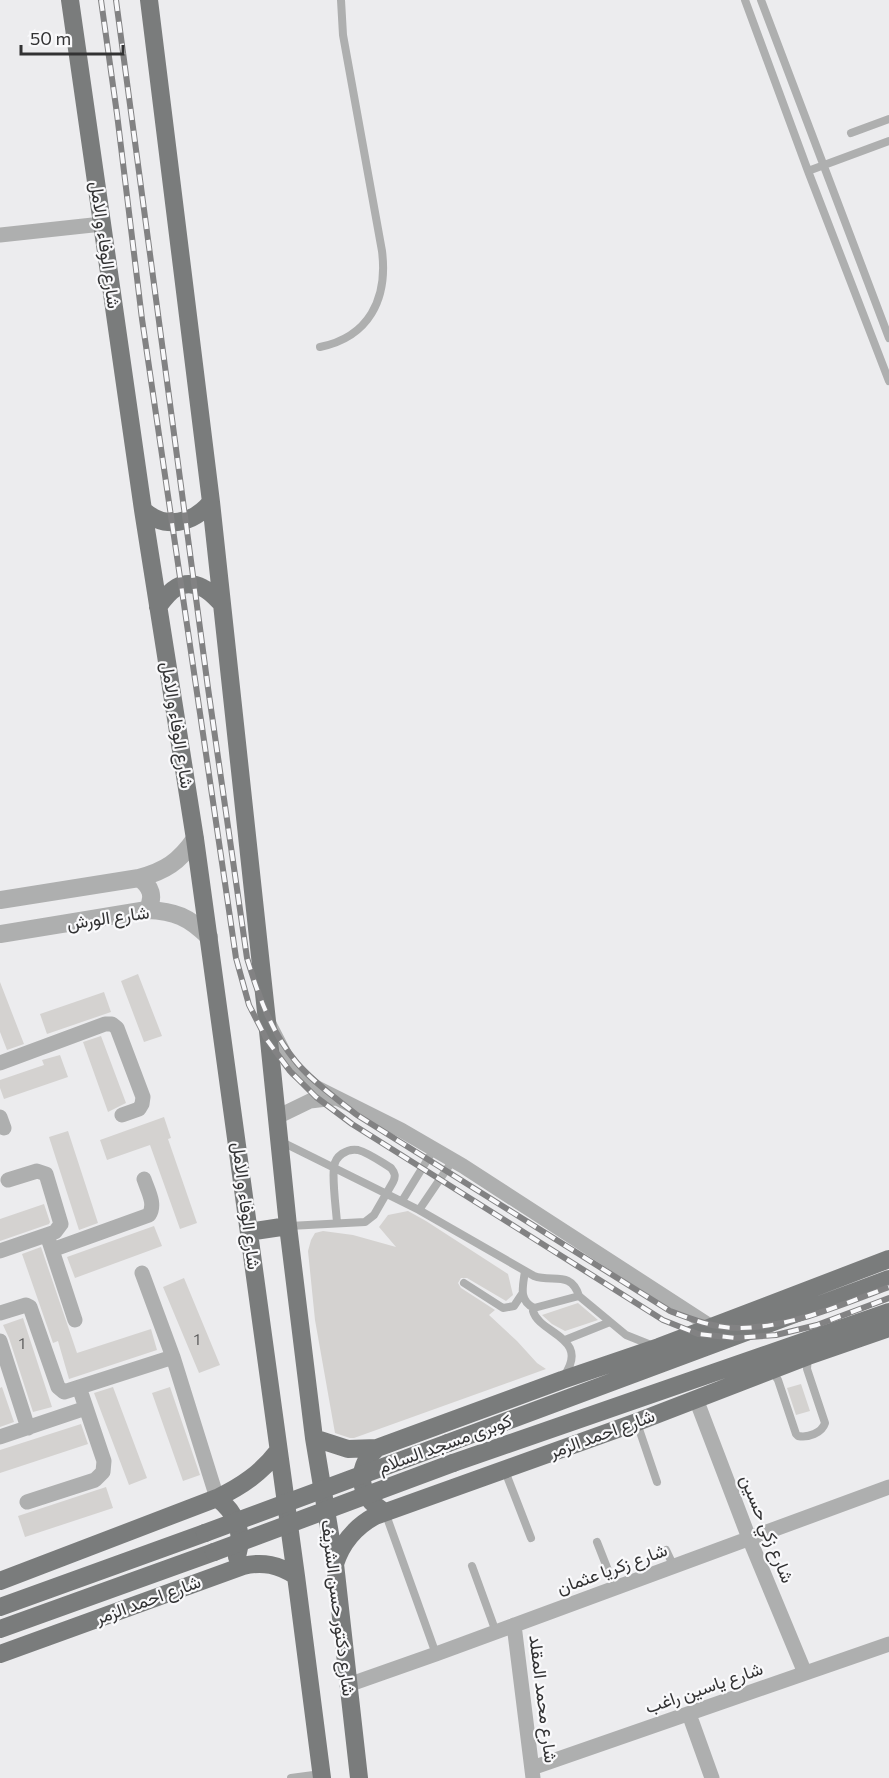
<svg xmlns="http://www.w3.org/2000/svg" width="889" height="1778" font-family="Commissioner,Vazirmatn,sans-serif">
<style>
.building{fill:#d4d2d0}
.lines{fill:none;stroke-linecap:round;stroke-linejoin:round}
.service{stroke:#aeafaf;stroke-width:8}
.minor{stroke:#aeafaf;stroke-width:15}
.tertiary{stroke:#aeafaf;stroke-width:18}
.primary{stroke:#7a7c7c;stroke-width:18}
.rail-casing{stroke:#828283;stroke-width:6}
.rail{stroke:#f9f9fb;stroke-width:4;stroke-dasharray:11;stroke-linecap:butt}
.primary-bridge{stroke:#7a7c7c;stroke-width:18}
.labels{text-anchor:middle;stroke-width:4.5;stroke-linejoin:round;paint-order:stroke}
.number-label{font-size:15px;fill:#5a5a5a}
.street-label{font-size:18px;fill:#323233;stroke:#f9f9fb}
</style>
<rect width="100%" height="100%" fill="#ececee"/>
<path class="building" d="M 138,974 L 162,1036 L 144,1042 L 121,981 Z
M 0,982 L 24,1044 L 7,1050 L 0,1032 Z
M 104,992 L 111,1012 L 47,1034 L 40,1014 Z
M 101,1036 L 126,1103 L 108,1112 L 83,1042 Z
M 60,1055 L 68,1077 L 4,1099 L 0,1088 L 0,1080 L 44,1065 L 42,1060 Z
M 164,1117 L 171,1138 L 168,1139 L 197,1223 L 180,1229 L 150,1145 L 107,1160 L 100,1140 Z
M 68,1131 L 98,1223 L 79,1230 L 49,1137 Z
M 44,1204 L 50,1222 L 49,1224 L 0,1241 L 0,1219 Z
M 408,1211 L 426,1221 L 508,1274 L 513,1295 L 506,1301 L 467,1278 L 461,1278 L 458,1283 L 461,1288 L 495,1310 L 489,1315 L 517,1341 L 537,1363 L 546,1369 L 354,1438 L 350,1438 L 335,1433 L 315,1320 L 308,1251 L 311,1240 L 315,1233 L 323,1231 L 353,1235 L 396,1247 L 379,1227 L 388,1215 Z
M 154,1226 L 162,1246 L 75,1278 L 67,1257 Z
M 41,1247 L 77,1353 L 151,1329 L 157,1350 L 69,1379 L 58,1341 L 53,1343 L 22,1254 Z
M 184,1278 L 220,1365 L 199,1373 L 163,1287 Z
M 578,1303 L 598,1320 L 565,1331 L 552,1324 L 542,1315 Z
M 23,1318 L 52,1407 L 33,1412 L 9,1338 L 3,1325 Z
M 801,1384 L 810,1411 L 796,1415 L 787,1388 Z
M 2,1387 L 14,1422 L 0,1427 L 0,1388 Z
M 113,1387 L 147,1478 L 129,1485 L 94,1393 Z
M 170,1387 L 200,1475 L 183,1481 L 152,1393 Z
M 81,1424 L 88,1444 L 0,1473 L 0,1450 Z
M 106,1487 L 113,1508 L 25,1537 L 18,1516 Z"/>
<g class="lines">
<path class="service" d="M 745,0 L 808,171 L 889,381
M 761,0 L 889,338
M 851,133 L 889,119
M 808,171 L 889,141
M 320,347 C 369,337 388,299 382,251 L 343,35 L 341,0
M 282,1142 L 419,1210 L 534,1276 C 552,1283 571,1270 579,1296
M 402,1201 L 434,1149
M 419,1210 L 453,1160
M 289,1226 L 365,1222 L 374,1215 L 393,1182 C 396,1176 395,1173 391,1168 C 381,1162 369,1153 358,1150 C 347,1148 335,1156 334,1167 C 332,1180 336,1208 337,1223
M 525,1271 C 523,1286 518,1300 534,1308
M 464,1283 L 503,1308 L 514,1306 L 522,1294
M 565,1340 L 610,1322
M 772,1371 L 778,1380 L 796,1434 L 798,1436 C 808,1438 822,1433 825,1423 L 807,1369 L 808,1356
M 564,1376 C 591,1337 539,1334 533,1311 L 534,1308 L 579,1296 L 626,1335 L 651,1345
M 637,1423 L 657,1482
M 505,1471 L 531,1538
M 385,1512 L 436,1654
M 597,1542 L 615,1588
M 666,1550 L 674,1567
M 472,1566 L 496,1632
M 291,1778 L 321,1774"/>
<path class="minor" d="M 0,235 L 102,224
M 269,1024 L 288,1061 L 296,1071 L 315,1087 L 401,1130 L 463,1166 L 710,1326
M 0,1063 L 105,1024 L 112,1024 L 117,1028 L 143,1097 L 142,1104 L 139,1109 L 122,1115
M 0,1117 L 4,1128
M 277,1117 L 310,1101 L 335,1098
M 49,1241 L 75,1320
M 52,1250 L 149,1215 C 156,1204 148,1191 144,1179
M 0,1251 L 55,1232 L 61,1224 L 46,1174 L 37,1171 L 8,1180
M 142,1273 L 173,1357 L 217,1498
M 0,1313 L 26,1305 L 30,1307 L 58,1387 L 64,1392 L 173,1357
M 0,1341 L 28,1428
M 696,1399 L 749,1538 L 805,1673
M 0,1437 L 86,1408
M 27,1502 L 95,1480 L 103,1472 L 104,1461 L 79,1387
M 514,1625 L 533,1778
M 348,1685 L 436,1654 L 889,1487
M 689,1714 L 712,1778
M 532,1768 L 889,1644"/>
<path class="tertiary" d="M 139,878 C 151,886 155,897 147,910
M 0,900 L 139,878 C 165,871 179,862 195,839
M 0,934 L 147,910 C 175,911 189,917 209,937"/>
<path class="primary" d="M 70,0 L 143,510 L 195,839 L 296,1576 L 322,1778
M 149,0 L 211,502 L 267,1021 L 288,1226 L 314,1438 L 335,1564 L 359,1778
M 143,510 C 165,530 193,524 211,502
M 158,607 C 169,591 182,577 203,588 C 210,591 217,599 222,604
M 249,1232 L 288,1226
M 314,1438 L 348,1449 L 377,1448 L 562,1380 L 659,1347 L 889,1259
M 448,1443 L 889,1279
M 377,1448 C 354,1469 358,1497 385,1512
M 453,1463 L 889,1312
M 217,1498 C 237,1513 244,1533 237,1557
M 335,1564 C 342,1542 355,1527 375,1516 L 637,1422 L 808,1356 L 889,1328
M 0,1581 L 217,1498 C 242,1486 261,1473 278,1451
M 0,1607 L 205,1533
M 0,1629 L 214,1552
M 0,1654 L 243,1566 C 263,1561 279,1565 296,1576"/>
<g class="rail-casing">
<path id="rail" d="M 101,0 L 117,114 L 142,319 L 236,958 L 249,1005 L 267,1040 L 290,1071 L 316,1097 L 352,1124 L 663,1320 L 698,1334 L 736,1338 L 776,1335 L 817,1325 L 889,1298
M 116,0 L 208,688 L 247,958 C 259,997 271,1032 297,1063 C 314,1083 337,1099 357,1115 L 670,1311 C 691,1319 714,1328 737,1328 C 790,1328 840,1305 889,1287"/>
</g>
<use href="#rail" class="rail"/>
<path class="primary-bridge" d="M 205,1533 L 448,1443
M 214,1552 L 453,1463"/>
</g>
<g class="labels">
<g class="number-label">
<text x="197" y="1345">1</text>
<text x="22" y="1349">1</text>
</g>
<g class="street-label">
<text transform="translate(105 245) rotate(82)" y="6">شارع الوفاء و الامل</text>
<text transform="translate(177 725) rotate(81)" y="6">شارع الوفاء و الامل</text>
<text transform="translate(108 918) rotate(-8)" y="6">شارع الورش</text>
<text transform="translate(246 1206) rotate(83)" y="6">شارع الوفاء و الامل</text>
<text transform="translate(602 1434) rotate(-20)" y="6">شارع احمد الزمر</text>
<text transform="translate(445 1444) rotate(-20)" y="6">كوبرى مسجد السلام</text>
<text transform="translate(767 1529) rotate(68)" y="6">شارع زكي حسين</text>
<text transform="translate(612 1569) rotate(-20)" y="6">شارع زكريا عثمان</text>
<text transform="translate(148 1600) rotate(-20)" y="6">شارع احمد الزمر</text>
<text transform="translate(338 1608) rotate(83)" y="6">شارع دكتور حسن الشريف</text>
<text transform="translate(704 1688) rotate(-19)" y="6">شارع ياسين راغب</text>
<text transform="translate(543 1699) rotate(83)" y="6">شارع محمد المقلد</text>
</g>
</g>
<path d="M21 45v9h102v-9" fill="none" stroke="#323233" stroke-width="3"/>
<text x="30" y="45" font-size="18" fill="#323233" stroke="#f9f9fb" stroke-width="4.5" paint-order="stroke">50 m</text>
</svg>
